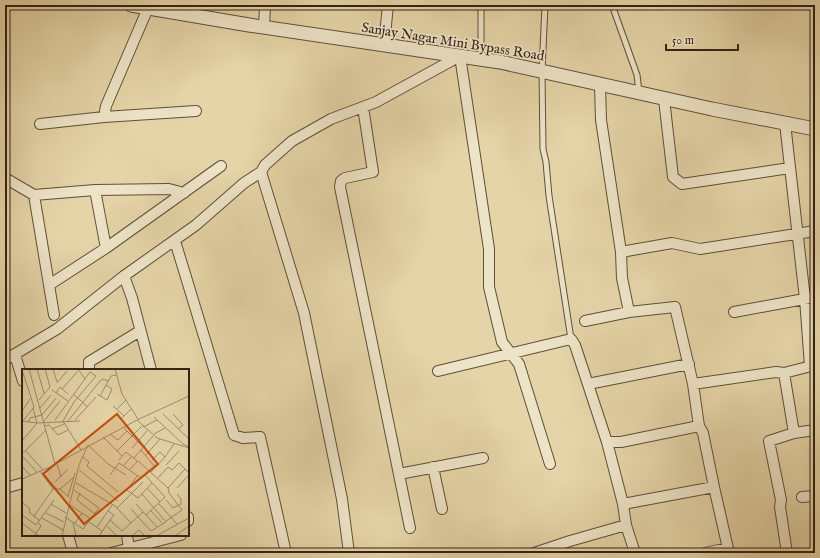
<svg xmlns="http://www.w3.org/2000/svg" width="820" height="558" font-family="'IM FELL English',serif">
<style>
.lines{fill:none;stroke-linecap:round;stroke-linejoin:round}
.service-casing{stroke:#5f4e3a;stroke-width:7}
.minor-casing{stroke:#5f4e3a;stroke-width:12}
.tertiary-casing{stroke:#5f4e3a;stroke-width:15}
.service{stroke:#ede3c6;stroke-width:5}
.minor{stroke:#ede3c6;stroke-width:10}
.tertiary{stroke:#ede3c6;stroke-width:13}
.labels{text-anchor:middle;stroke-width:3.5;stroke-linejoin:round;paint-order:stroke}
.street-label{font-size:14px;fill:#332215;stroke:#ede3c6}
.inset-road{fill:none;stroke:#9d8d6d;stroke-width:1}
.view{fill:#c44e0e;fill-opacity:0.15;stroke:#c44e0e;stroke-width:2}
.inset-edge{fill:none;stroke:#332215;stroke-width:2}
</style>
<rect width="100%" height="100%" fill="#e4d4a7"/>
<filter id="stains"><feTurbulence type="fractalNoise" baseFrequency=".005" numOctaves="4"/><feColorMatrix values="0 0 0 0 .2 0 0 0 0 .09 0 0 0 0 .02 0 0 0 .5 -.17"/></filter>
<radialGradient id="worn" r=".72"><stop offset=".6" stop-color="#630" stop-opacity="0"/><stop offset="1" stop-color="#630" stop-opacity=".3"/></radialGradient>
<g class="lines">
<g class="service-casing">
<path id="service" d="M 481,5 L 481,58
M 545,5 L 542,72 L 543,149 L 546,162 L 549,196 L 571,339
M 612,5 L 637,75 L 639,92"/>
</g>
<g class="minor-casing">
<path id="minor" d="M 264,27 L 265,5
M 384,45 L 388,5
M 600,85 L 601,120 L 621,252 L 622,278 L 629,312
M 664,99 L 673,177 L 682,184 L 790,168
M 363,107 L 373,172 L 345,178 L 341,181 L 340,187 L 410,528
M 104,117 L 106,106 L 148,8
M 785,123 L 805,299 L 810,366
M 40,124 L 104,117 L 196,111
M 261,172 L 304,313 L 342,499 L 349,553
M 5,178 L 34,195 L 95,190 L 169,189 L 184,193
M 95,190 L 106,248
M 34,195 L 54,315
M 175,241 L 234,435 L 243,438 L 260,437 L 286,553
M 621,252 L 672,243 L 700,249 L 815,231
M 124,276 L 132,298 L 151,370
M 49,285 L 106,248 L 221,166
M 734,312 L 815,297
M 585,321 L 629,312 L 675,307 L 693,384 L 699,426
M 15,355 L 23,381
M 5,360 L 57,329 L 124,276 L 196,225 L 244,183 L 261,172 L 265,165 L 292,141 L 331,119 L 376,102 L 460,56 L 489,249 L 489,287 L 502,342 L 519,364 L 550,464
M 89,370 L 89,362 L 140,331
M 438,371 L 571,339 L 575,345 L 607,442 L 623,504 L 626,525 L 635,553
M 784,373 L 794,433
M 588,384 L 689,364
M 693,384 L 776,372 L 784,373 L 815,365
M 607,442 L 621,442 L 699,426 L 703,433 L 714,487 L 729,553
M 433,467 L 442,509
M 399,474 L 483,458
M 5,488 L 23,483
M 802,497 L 815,496
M 623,504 L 714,487
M 188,517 L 188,521
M 68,535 L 73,553
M 127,535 L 129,549
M 111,553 L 181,535
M 534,553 L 570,541 L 626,525
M 705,553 L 728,548
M 787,553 L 780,507 L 781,500 L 769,441 L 794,433 L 815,430"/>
</g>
<g class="tertiary-casing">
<path id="tertiary" d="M 131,5 L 249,25 L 500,62 L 712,109 L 815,129"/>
</g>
<use href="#service" class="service"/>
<use href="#minor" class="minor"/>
<use href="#tertiary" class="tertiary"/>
</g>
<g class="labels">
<g class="street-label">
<text transform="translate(453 41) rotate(9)" y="5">Sanjay Nagar Mini Bypass Road</text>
</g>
</g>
<g transform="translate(22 369)">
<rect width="167" height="167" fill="#e4d4a7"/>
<path class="inset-road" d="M 7,0 L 33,95M 15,0 L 22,24M 31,0 L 35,13M 56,0 L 63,10M 93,0 L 100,25 L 116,50M 35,14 L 45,2M 40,20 L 56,2M 30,21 L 46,32M 34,24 L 38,18 L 46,25M 51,25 L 66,38M 75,25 L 85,31 L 90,20 L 84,16M 78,27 L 89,7 L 94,6M 17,31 L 28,18 L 23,0M 91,37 L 102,47M 18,39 L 29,26M 95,40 L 104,31M 0,42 L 8,30M 141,45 L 167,70M 151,45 L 161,56 L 156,60M 132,48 L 161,75 L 167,78M 100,49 L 109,40M 33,51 L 68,3 L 74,7 L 52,33 L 41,52M 53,51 L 74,28M 115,51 L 167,27M 0,52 L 15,54 L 58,52M 1,52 L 12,38 L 1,4M 22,52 L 38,32M 41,52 L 59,81M 46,52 L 78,12 L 81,10 L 86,12M 6,53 L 8,49 L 20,46 L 34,29M 23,57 L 27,56 L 36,66 L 46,61M 101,58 L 121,78M 121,58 L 135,51M 30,60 L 42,55M 88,65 L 96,71 L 105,62M 132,65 L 143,59M 81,68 L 100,87M 0,72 L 15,54 L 11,39M 110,79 L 125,62M 3,81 L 21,101M 119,81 L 133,98M 95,82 L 120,57M 0,85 L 24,61M 124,86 L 138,70M 0,87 L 15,103M 61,88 L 67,93 L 65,97 L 96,123M 143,88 L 152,75M 112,89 L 131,67M 97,91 L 104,83 L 115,92M 35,95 L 39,108M 102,96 L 110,87M 144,96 L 157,82M 0,97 L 8,106M 108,100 L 116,92 L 146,119M 57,101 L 96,132M 18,102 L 31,120M 129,103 L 143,88 L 138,83 L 130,91M 88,106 L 97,94 L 119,109 L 127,101M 116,106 L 105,121 L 116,129 L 130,114M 123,106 L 143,128 L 124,146M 136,109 L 146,98 L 150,101 L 157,94 L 167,104M 0,110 L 28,98 L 115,51 L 135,69 L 167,79M 33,113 L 46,100M 54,114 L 93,137 L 109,154M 125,119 L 138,133M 155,119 L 167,106M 38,120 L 47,128M 58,124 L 55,131 L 73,145M 46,127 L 53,104M 144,131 L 151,139 L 159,135 L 159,130 L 155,125M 0,133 L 8,140 L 7,143 L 18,152M 29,135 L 44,144M 114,135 L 135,158M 137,135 L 155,155M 48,136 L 69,150M 95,139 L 121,113M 109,140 L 129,162 L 144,153 L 120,125M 86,142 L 92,146 L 88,151 L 100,162 L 121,143M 129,142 L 141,155M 24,144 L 42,153M 0,146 L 14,156 L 32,131M 12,147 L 31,120 L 38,120 L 51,109M 43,148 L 61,160 L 77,139 L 52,121M 20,149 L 41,161M 144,152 L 160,141 L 147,124 L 146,119 L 163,100M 67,153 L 80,162M 0,154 L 17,167M 51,154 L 54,167M 53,154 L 60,144M 84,156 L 95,167M 75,158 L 90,136M 12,167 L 19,157 L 17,154M 40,167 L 57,96 L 66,76 L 86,95 L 104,106M 77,167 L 88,151M 110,167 L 117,161 L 123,167M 134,167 L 167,149M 153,167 L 167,157"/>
<path class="view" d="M 95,45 L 136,95 L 62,155 L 21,105 Z"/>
<rect width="167" height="167" class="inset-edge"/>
</g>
<rect width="820" height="558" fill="none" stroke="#e4d4a7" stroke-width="20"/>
<rect x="6" y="6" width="808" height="546" fill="none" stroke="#332215" stroke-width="2"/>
<rect x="10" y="10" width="800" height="538" fill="none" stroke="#332215"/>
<path d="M666 44v6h72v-6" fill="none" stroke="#332215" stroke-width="2"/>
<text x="672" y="44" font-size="12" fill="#332215" stroke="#ede3c6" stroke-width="3" paint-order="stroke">50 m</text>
<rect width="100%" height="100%" filter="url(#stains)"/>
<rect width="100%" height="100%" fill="url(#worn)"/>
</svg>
